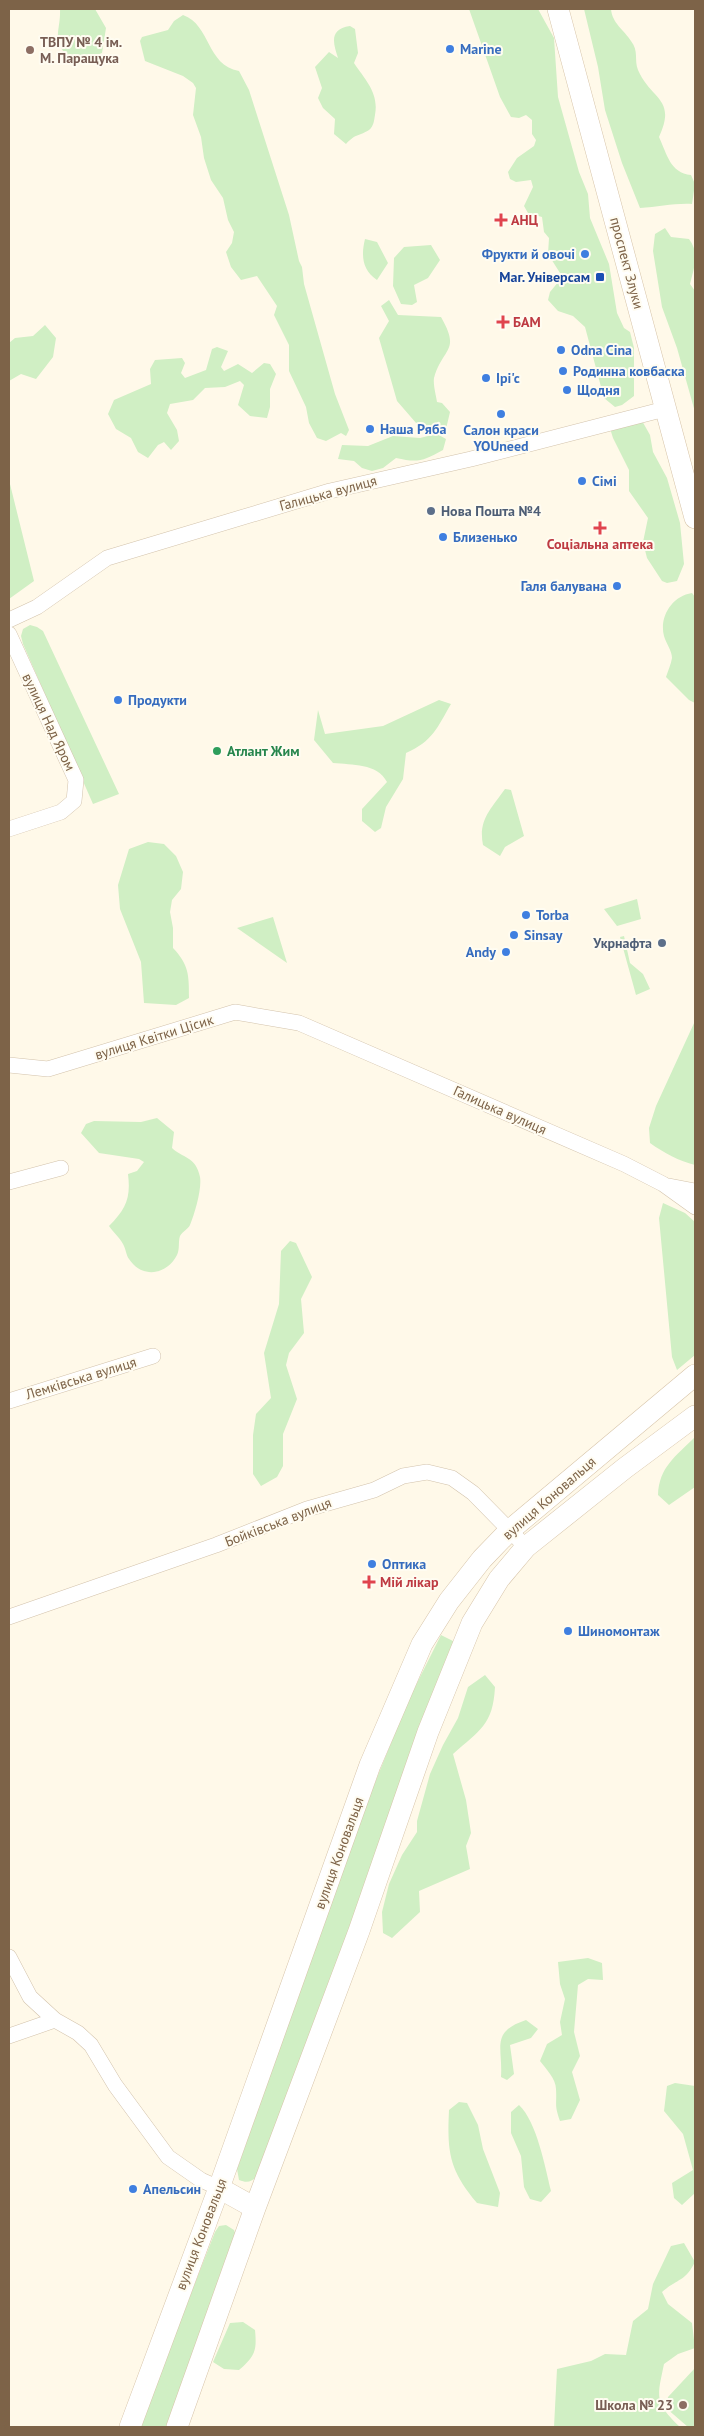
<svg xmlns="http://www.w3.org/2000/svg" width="704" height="2436" font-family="'PT Sans',sans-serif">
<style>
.green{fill:#d0efc4}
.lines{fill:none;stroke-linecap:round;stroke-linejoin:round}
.street-casing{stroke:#d3c3ac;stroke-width:16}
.secondary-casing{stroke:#d7c4a9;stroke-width:22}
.street{stroke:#fff;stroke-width:15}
.secondary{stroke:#fff;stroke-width:21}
.shop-dot{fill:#3f7fe0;stroke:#fffcf1;stroke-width:2}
.education-dot{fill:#8d6e63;stroke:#fffcf1;stroke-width:2}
.health-dot{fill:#e0444e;stroke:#fffcf1;stroke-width:2}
.transit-dot{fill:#1a4fb4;stroke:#fffcf1;stroke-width:2}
.service-dot{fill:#5c6f8a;stroke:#fffcf1;stroke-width:2}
.leisure-dot{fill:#2e9e5b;stroke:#fffcf1;stroke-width:2}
.labels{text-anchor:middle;stroke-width:4;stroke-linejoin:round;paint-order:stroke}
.education-label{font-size:14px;font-weight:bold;fill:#785e54;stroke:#fffcf1;text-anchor:start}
.shop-label{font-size:14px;font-weight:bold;fill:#366cbe;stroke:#fffcf1;text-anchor:start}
.health-label{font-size:14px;font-weight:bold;fill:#be3a42;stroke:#fffcf1;text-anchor:start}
.street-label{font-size:14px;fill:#7d6348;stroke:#fffcf1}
.transit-label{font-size:14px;font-weight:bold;fill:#164399;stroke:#fffcf1;text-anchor:end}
.service-label{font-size:14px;font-weight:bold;fill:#4e5e75;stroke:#fffcf1;text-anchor:start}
.leisure-label{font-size:14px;font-weight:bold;fill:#27864d;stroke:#fffcf1;text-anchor:start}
</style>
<rect width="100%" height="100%" fill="#fff9e9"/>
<path class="green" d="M 60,9 L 95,9 L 106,28 L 102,53 L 88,58 L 70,59 C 50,39 61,32 60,9 Z
M 469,9 L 538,9 L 554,38 L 558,97 L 579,172 L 588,194 L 590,218 L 609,264 L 617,313 L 624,328 L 630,332 L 634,348 L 634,396 L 622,405 L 615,407 L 604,398 L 585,327 L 573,316 L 558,311 L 548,300 L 550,292 L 559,281 L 560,273 L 548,254 L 549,238 L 544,232 L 542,217 L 528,213 L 524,206 L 533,187 L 531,180 L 516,182 L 510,179 L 508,172 L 517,158 L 534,146 L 536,140 L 532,134 L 532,120 L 526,115 L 519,118 L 511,117 L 500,97 Z
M 584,9 L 611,9 C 612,23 624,30 631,41 C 639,51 634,60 638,70 C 651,100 677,98 659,137 C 667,154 670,173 691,175 L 695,184 L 692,204 C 675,203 658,207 640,208 L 622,163 L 605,110 L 598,67 Z
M 183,15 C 211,25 206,65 239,71 L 249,90 L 289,215 L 299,261 L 302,267 L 304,284 L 335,394 L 349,430 L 346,436 L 341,433 L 326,441 L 317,438 L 309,423 L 306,407 L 289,371 L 289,345 L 274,315 L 277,306 L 257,276 L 241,280 L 231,267 L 226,252 L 232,243 L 234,232 L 228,220 L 223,198 L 211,180 L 204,158 L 201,137 L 193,115 L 196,88 L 193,83 L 183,76 L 145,61 L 140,41 L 142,37 L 168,30 L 174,21 Z
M 350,26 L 355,29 L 358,53 L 354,63 C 366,81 379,93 375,115 C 374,120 374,126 369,130 C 360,136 356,133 346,144 L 334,134 L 335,119 L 323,108 L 318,98 L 322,88 L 315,67 L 329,52 L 338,58 C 333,43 329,29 350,26 Z
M 665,228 L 671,237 L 689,239 C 700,253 694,268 690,284 L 695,291 L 695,412 L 677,348 L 662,307 L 653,251 L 655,234 Z
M 365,239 L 377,242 L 388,263 L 377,280 C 362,270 361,255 365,239 Z
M 431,245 L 440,260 L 428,278 L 414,285 L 417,302 L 412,305 L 401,304 L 393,286 L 394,258 L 404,247 Z
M 389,300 L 398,315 L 441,317 C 461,352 443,347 434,378 C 433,385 436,395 437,402 L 442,403 L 450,412 L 446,429 L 437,434 L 446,439 L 443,450 C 423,461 418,463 396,458 L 383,468 L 372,471 L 362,468 L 354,461 L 338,459 L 342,445 L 368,446 L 393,436 L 420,438 L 432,435 L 423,431 L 397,401 L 379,338 L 389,321 L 381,306 Z
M 45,325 L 56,338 L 53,357 L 36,379 L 21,374 L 9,381 L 9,343 L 15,338 L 33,336 Z
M 217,347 L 228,351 L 221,367 L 224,371 L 238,364 L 252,373 L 264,363 L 270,364 L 276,374 L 270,389 L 270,407 L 267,418 L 250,416 L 238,405 L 244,385 L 240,381 L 225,387 L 205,388 L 193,400 L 170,404 L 167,413 L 177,430 L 179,441 L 171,450 L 164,442 L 158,445 L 148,458 L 138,452 L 131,438 L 116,429 L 108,414 L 114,400 L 151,384 L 150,369 L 155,360 L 182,358 L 185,363 L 181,373 L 185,378 L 206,370 L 212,349 Z
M 641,419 L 650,435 L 653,452 L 667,478 L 680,523 L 684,564 L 677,581 L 667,583 L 662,581 L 647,558 L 643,542 L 648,518 L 629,491 L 629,470 L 613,438 L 608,422 Z
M 9,480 L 34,581 L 9,599 Z
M 692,593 L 695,597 L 695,703 L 689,700 L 666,677 C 668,671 671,664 672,658 C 672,651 666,643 664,636 C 659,617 672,596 692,593 Z
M 30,625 L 37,627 L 43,631 L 119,794 L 93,804 L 23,644 L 21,636 L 23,629 Z
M 439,700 L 451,704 C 437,728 433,741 406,753 L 403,779 L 386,807 L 381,828 L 375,832 L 362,821 L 362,809 L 387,782 C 377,763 352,765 333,763 L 314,740 L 318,710 L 325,734 L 383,726 Z
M 505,789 L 511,790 L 524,836 L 505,847 L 500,856 L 483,845 C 478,820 491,809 505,789 Z
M 148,842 L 164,844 L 176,856 L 183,872 L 181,889 L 172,900 L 170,912 L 173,928 L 173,948 C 189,965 189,975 189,998 L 176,1005 L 144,1003 L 141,962 L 120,909 L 118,885 L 129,849 Z
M 637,899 L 641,919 L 617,926 L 604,909 Z
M 273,917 L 287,963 L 237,928 Z
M 624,936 L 630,963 L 643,974 L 650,989 L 636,995 L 620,937 Z
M 695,1021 L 695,1165 C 679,1161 664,1153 650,1143 L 649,1128 L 656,1106 Z
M 157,1118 L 174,1132 L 172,1148 C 182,1158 196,1156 200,1177 C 202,1188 195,1213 190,1225 C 188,1229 183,1231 180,1236 C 178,1242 180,1249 177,1255 C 167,1275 142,1279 129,1259 C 126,1255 126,1249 123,1244 C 120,1238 113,1232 109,1226 C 126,1209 131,1198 128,1174 L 137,1171 L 144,1162 L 139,1159 L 99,1153 L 81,1133 L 86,1124 L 94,1121 L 141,1122 Z
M 663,1203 L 685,1213 L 695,1222 L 695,1355 L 677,1370 L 672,1357 L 659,1218 Z
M 290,1241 L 296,1243 L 312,1277 L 301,1299 L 304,1333 L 289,1353 L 286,1365 L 297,1399 L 283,1434 L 283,1466 L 277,1477 L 261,1486 L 253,1474 L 253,1435 L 256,1414 L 271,1398 L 264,1353 L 279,1304 L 281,1251 Z
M 695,1437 L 695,1487 L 669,1505 L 658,1495 C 659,1467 676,1456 695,1437 Z
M 441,1635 L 455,1642 L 260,2173 C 253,2181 249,2184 239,2180 L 237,2169 L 368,1800 L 408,1701 Z
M 485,1675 L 495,1687 C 493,1725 480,1730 453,1754 L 466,1800 L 471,1833 L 466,1846 L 470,1869 L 419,1891 L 420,1912 L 392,1938 L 383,1933 L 382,1912 L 389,1884 L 402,1855 L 417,1832 L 417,1821 L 430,1774 L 443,1745 L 458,1718 L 468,1687 Z
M 588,1958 L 602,1963 L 603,1980 L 588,1979 L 578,1985 L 574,2032 L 580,2056 L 572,2072 L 580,2100 L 571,2119 L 560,2121 C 554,2104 557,2105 556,2089 C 556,2079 546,2069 540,2061 L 547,2044 L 562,2035 L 560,2022 L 565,1999 L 560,1984 L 558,1962 Z
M 526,2020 L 538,2029 L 531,2038 L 510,2045 L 514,2074 L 507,2080 L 501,2077 C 503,2047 490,2032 526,2020 Z
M 675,2083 L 695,2086 L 695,2193 L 682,2205 L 674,2198 L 672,2183 L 693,2170 L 683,2134 L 664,2111 L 667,2086 Z
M 459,2102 L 467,2103 L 478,2125 L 483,2149 L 500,2193 L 498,2207 L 477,2203 C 449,2170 447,2152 449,2110 Z
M 519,2105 C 537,2122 545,2167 551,2191 L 541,2202 L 530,2199 L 524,2187 L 521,2156 L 511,2133 L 511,2112 Z
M 226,2225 L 234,2230 L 237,2238 L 168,2427 L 139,2427 L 215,2232 L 219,2226 Z
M 684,2243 L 695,2262 C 685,2282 678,2278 662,2292 L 668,2304 L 692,2323 L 695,2348 L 678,2354 L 664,2364 C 657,2398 654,2402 680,2427 L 554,2427 L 557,2369 L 591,2361 L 605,2354 L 626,2355 L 633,2321 L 648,2309 L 653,2284 L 671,2246 Z
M 243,2322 L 255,2330 C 257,2351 255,2356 239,2370 L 224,2369 L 213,2362 L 230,2323 Z
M 695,2368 L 695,2427 L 688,2427 L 666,2408 L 668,2397 Z"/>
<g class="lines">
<g class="street-casing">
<path id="street" d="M 9,620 L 37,607 L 107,558 L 330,491 L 471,459 L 665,409
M 9,634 L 76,780 L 74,801 L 61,812 L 9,829
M 9,1065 L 48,1069 L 235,1012 L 299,1023 L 624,1164 L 663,1184 L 695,1207
M 9,1182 L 61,1168
M 669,1186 L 695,1191
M 9,1401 L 153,1356
M 9,1617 L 216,1545 L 307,1509 L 374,1490 L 403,1476 L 427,1472 L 452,1478 L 473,1493 L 526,1547
M 9,1957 L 30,1997 L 55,2020 L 78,2033 L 91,2045 L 115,2085 L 168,2157 L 201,2180 L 219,2188
M 9,2036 L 55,2020"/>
</g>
<g class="secondary-casing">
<path id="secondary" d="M 558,9 L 695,518
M 219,2188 L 255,2208
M 130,2427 L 219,2188 L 370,1765 L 422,1644 L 449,1601 L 482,1559 L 510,1530 L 695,1375
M 177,2427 L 255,2208 L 359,1931 L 428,1732 L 472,1623 L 499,1579 L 526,1547 L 625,1468 L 695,1416"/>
</g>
<use href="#street" class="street"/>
<use href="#secondary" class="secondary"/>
</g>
<g class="shop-dot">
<circle cx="450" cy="49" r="5"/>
<circle cx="585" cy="254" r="5"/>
<circle cx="561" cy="350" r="5"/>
<circle cx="563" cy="371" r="5"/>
<circle cx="486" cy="378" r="5"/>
<circle cx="567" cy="390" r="5"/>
<circle cx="501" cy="414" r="5"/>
<circle cx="370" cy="429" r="5"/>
<circle cx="582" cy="481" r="5"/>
<circle cx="443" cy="537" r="5"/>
<circle cx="617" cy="586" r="5"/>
<circle cx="118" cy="700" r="5"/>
<circle cx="526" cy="915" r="5"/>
<circle cx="514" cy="935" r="5"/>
<circle cx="506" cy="952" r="5"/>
<circle cx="372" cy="1564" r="5"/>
<circle cx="568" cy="1631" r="5"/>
<circle cx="133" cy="2189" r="5"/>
</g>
<g class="education-dot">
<circle cx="30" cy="50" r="5"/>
<circle cx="683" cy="2405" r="5"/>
</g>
<g class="health-dot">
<path d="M498.5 212.5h5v5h5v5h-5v5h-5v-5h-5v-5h5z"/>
<path d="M500.5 314.5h5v5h5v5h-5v5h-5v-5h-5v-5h5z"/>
<path d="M597.5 520.5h5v5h5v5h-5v5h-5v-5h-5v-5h5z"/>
<path d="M366.5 1574.5h5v5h5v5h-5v5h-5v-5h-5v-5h5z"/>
</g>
<rect class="transit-dot" x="595" y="272" width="10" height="10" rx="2.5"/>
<g class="service-dot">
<circle cx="431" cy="511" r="5"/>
<circle cx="662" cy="943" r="5"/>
</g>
<circle class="leisure-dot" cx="217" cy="751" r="5"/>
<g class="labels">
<g class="education-label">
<text x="40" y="47">ТВПУ № 4 ім.<tspan x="40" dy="16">М. Паращука</tspan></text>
<text x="673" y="2410" text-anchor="end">Школа № 23</text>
</g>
<g class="shop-label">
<text x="460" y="54">Marine</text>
<text x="575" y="259" text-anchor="end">Фрукти й овочі</text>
<text x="571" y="355">Odna Cina</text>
<text x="573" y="376">Родинна ковбаска</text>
<text x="496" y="383">Ірі'с</text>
<text x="577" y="395">Щодня</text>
<text x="380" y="434">Наша Ряба</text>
<text x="501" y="435" text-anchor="middle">Салон краси<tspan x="501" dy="16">YOUneed</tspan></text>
<text x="592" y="486">Сімі</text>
<text x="453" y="542">Близенько</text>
<text x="607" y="591" text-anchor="end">Галя балувана</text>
<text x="128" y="705">Продукти</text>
<text x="536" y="920">Torba</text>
<text x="524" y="940">Sinsay</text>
<text x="496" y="957" text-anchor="end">Andy</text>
<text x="382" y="1569">Оптика</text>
<text x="578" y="1636">Шиномонтаж</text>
<text x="143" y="2194">Апельсин</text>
</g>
<g class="health-label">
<text x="511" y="225">АНЦ</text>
<text x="513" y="327">БАМ</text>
<text x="600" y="549" text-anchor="middle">Соціальна аптека</text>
<text x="380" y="1587">Мій лікар</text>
</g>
<g class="street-label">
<text transform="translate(627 263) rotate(75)" y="5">проспект Злуки</text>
<text transform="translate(328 493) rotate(-15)" y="5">Галицька вулиця</text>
<text transform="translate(49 722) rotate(65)" y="5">вулиця Над Яром</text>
<text transform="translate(154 1037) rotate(-17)" y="5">вулиця Квітки Цісик</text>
<text transform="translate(500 1110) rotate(24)" y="5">Галицька вулиця</text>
<text transform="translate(81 1378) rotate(-17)" y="5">Лемківська вулиця</text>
<text transform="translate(549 1498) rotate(-41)" y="5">вулиця Коновальця</text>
<text transform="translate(278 1522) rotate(-21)" y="5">Бойківська вулиця</text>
<text transform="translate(339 1853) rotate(-70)" y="5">вулиця Коновальця</text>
<text transform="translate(201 2234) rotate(-69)" y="5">вулиця Коновальця</text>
</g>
<g class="transit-label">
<text x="590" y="282">Маг. Універсам</text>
</g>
<g class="service-label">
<text x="441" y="516">Нова Пошта №4</text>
<text x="652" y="948" text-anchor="end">Укрнафта</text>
</g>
<g class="leisure-label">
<text x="227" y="756">Атлант Жим</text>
</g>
</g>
<rect width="704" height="2436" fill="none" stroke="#7d6348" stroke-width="20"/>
</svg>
